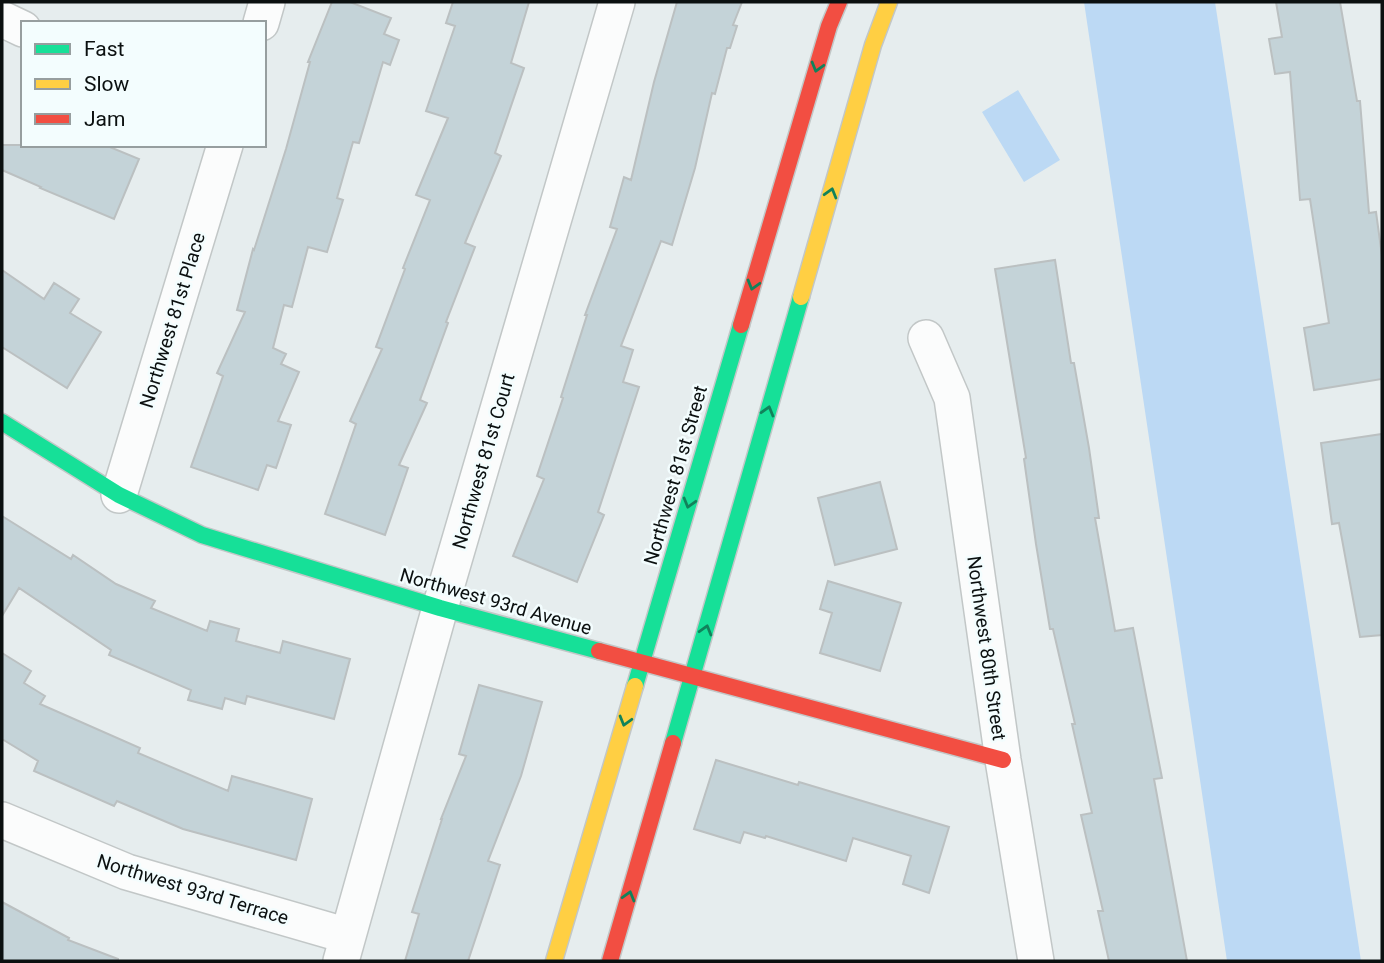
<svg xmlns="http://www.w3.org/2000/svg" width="1384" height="963" font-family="Roboto,sans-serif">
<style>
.water{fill:#bcd9f4}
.building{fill:#c4d3d8;stroke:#bbc0c1;stroke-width:2}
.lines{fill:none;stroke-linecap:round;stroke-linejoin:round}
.street-casing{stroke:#c2c7c7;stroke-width:38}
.fast-casing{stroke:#c2c7c7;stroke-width:19}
.slow-casing{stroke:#c2c7c7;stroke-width:19}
.jam-casing{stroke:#c2c7c7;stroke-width:19}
.street{stroke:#fbfcfc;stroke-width:35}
.fast{stroke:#16e098;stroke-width:16}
.slow{stroke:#ffcf43;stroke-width:16}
.jam{stroke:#f24e42;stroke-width:16}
.oneway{stroke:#11825b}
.labels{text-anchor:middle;stroke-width:5;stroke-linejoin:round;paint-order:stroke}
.street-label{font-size:19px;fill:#0b1010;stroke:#f3fdfe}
</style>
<rect width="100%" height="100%" fill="#e6edee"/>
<path class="water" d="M 1084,2 L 1215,2 L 1361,961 L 1227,961 Z
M 1018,90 L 1060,160 L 1024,182 L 982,112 Z"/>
<path class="building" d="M 332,2 L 350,2 L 391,18 L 384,34 L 399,40 L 390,65 L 383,62 L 359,143 L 353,142 L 337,198 L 343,200 L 327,252 L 308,247 L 292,307 L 284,305 L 273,348 L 286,354 L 281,364 L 299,372 L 278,421 L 291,425 L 276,468 L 267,465 L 258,490 L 191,467 L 223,376 L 217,373 L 245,312 L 237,310 L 253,249 L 254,250 L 286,149 L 310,62 L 308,62 Z
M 453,2 L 529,2 L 511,63 L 524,68 L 495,153 L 501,156 L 465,243 L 475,247 L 446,322 L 448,323 L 420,400 L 427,403 L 399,465 L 408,468 L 385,535 L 325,514 L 356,424 L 350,421 L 382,349 L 376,347 L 405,269 L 403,268 L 430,200 L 416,195 L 448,118 L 426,111 L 455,26 L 446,23 Z
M 677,2 L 742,2 L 733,25 L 737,26 L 730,48 L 727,48 L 715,94 L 712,93 L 695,168 L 672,245 L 661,241 L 621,346 L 633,350 L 623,382 L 639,387 L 598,512 L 604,515 L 577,582 L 513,556 L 544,479 L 537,476 L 563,398 L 561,397 L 587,315 L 585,315 L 617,229 L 610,227 L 624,177 L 631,180 L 654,82 Z
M 1276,2 L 1340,2 L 1357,101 L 1360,101 L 1369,213 L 1376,212 L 1382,256 L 1382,379 L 1314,390 L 1304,328 L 1329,323 L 1310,199 L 1300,200 L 1290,72 L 1275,74 L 1269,39 L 1282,37 Z
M 2,145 L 105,145 L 139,159 L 114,219 L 40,188 L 41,187 L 2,170 Z
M 1055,260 L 1071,363 L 1074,363 L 1089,448 L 1099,518 L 1095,518 L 1115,631 L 1133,628 L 1162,778 L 1154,779 L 1187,961 L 1109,961 L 1098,911 L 1103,911 L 1081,815 L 1092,813 L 1072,724 L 1075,724 L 1053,629 L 1050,629 L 1036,544 L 1024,459 L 1026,458 L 995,269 Z
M 2,270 L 44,299 L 54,283 L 79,299 L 70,313 L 101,332 L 67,388 L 2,347 Z
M 1382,434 L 1382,635 L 1360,637 L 1339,523 L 1332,524 L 1321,443 Z
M 880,482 L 897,549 L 835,565 L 818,498 Z
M 2,516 L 71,559 L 73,555 L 116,584 L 155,601 L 151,608 L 207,631 L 210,621 L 239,629 L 236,641 L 280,653 L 283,641 L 350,659 L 334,719 L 247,696 L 245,704 L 225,698 L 222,709 L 188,700 L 191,690 L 109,655 L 111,650 L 19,588 L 2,616 Z
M 828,581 L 901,603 L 880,671 L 820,653 L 832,613 L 820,609 Z
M 2,653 L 31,671 L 24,683 L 45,696 L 40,704 L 140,748 L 138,753 L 228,791 L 232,776 L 312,799 L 296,860 L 183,829 L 117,801 L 114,806 L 34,771 L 38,761 L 2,739 Z
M 479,685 L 542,702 L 521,776 L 488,861 L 500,865 L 468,961 L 405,961 L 419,914 L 412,912 L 442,819 L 441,819 L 466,756 L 459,754 Z
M 716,760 L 798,785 L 799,782 L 949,827 L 929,893 L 903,884 L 911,856 L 853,838 L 846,861 L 766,836 L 765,838 L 744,832 L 740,843 L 694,829 Z
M 2,902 L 69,938 L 68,940 L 118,959 L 118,961 L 2,961 Z"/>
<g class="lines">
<g class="street-casing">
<path id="street" d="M 2,19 L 23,29
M 261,23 L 267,2
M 926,338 L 952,398 L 1003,760 L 1036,961
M 119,495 L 225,145
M 2,820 L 127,872 L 348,936
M 341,961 L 440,608 L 617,2"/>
</g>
<g class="fast-casing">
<path id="fast" d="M 2,422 L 119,495 L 202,535 L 440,608 L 599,651
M 635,686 L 741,325
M 673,743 L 801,297"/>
</g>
<g class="slow-casing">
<path id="slow" d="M 801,297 L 873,45 L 889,2
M 554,961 L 635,686"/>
</g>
<g class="jam-casing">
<path id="jam" d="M 741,325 L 829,26 L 839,2
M 599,651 L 1003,760
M 610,961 L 673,743"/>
</g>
<use href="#street" class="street"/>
<use href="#fast" class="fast"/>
<use href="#slow" class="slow"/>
<use href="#jam" class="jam"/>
</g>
<defs><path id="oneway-chevron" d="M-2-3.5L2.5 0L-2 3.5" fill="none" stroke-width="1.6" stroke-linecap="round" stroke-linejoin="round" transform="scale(1.75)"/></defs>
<g class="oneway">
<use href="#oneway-chevron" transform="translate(817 67) rotate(106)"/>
<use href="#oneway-chevron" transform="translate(831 193) rotate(-74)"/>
<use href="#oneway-chevron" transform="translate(753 285) rotate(106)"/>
<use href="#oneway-chevron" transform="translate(768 411) rotate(-74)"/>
<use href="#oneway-chevron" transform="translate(689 503) rotate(106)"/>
<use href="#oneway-chevron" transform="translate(706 630) rotate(-74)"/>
<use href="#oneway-chevron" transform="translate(625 721) rotate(106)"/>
<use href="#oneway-chevron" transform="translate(629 896) rotate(-74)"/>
</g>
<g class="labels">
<g class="street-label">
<text transform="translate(172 320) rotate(-73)" y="7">Northwest 81st Place</text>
<text transform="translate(483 461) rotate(-74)" y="7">Northwest 81st Court</text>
<text transform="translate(675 475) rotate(-74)" y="7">Northwest 81st Street</text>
<text transform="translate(496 601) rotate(16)" y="7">Northwest 93rd Avenue</text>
<text transform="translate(987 648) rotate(82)" y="7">Northwest 80th Street</text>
<text transform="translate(193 889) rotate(17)" y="7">Northwest 93rd Terrace</text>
</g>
</g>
<rect width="1384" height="963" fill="none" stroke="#0b1010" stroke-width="7"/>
<rect x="21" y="21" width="245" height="126" fill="#f3fdfe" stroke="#969e9f" stroke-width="2"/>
<rect x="35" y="44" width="35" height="10" fill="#16e098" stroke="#969e9f" stroke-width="2"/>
<text x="84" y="56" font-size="21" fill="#0b1010">Fast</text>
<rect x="35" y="79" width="35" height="10" fill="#ffcf43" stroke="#969e9f" stroke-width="2"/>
<text x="84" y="91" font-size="21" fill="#0b1010">Slow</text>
<rect x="35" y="114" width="35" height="10" fill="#f24e42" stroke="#969e9f" stroke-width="2"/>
<text x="84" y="126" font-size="21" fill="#0b1010">Jam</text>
</svg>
